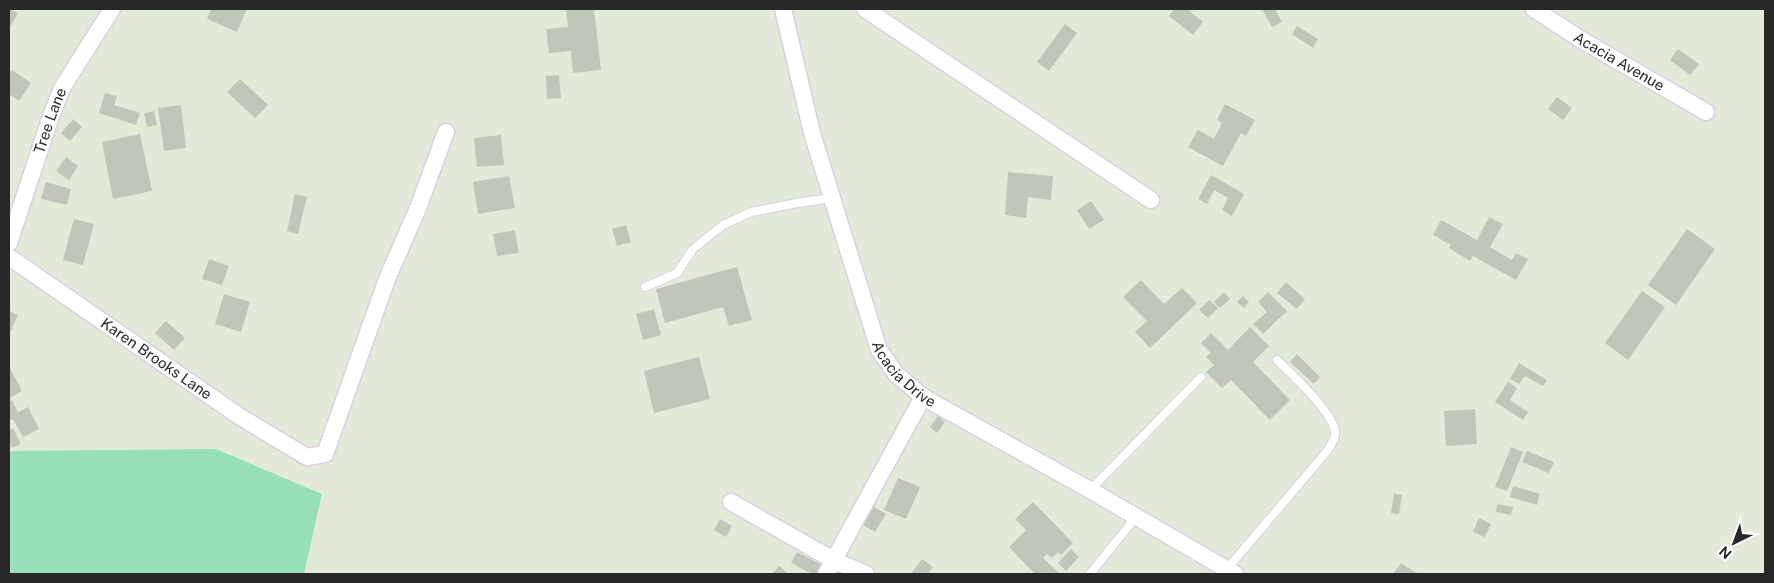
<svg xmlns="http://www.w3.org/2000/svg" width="1774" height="583" font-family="'Public Sans',sans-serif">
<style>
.green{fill:#97e0b9}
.building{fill:#c0c6ba}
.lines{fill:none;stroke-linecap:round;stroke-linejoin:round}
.lane-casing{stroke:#dacfe1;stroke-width:10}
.street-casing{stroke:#dacfe1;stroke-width:19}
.lane{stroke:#fff;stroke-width:8}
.street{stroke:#fff;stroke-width:16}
.labels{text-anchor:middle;stroke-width:5;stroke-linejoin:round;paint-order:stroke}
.street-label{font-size:15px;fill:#282828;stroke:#fff}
</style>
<rect width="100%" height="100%" fill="#e4eada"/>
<path class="green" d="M 216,449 L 322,494 L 304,574 L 9,574 L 9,451 Z"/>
<path class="building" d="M 9,9 L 18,13 L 9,29 Z
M 211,9 L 247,9 L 237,32 L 207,19 Z
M 566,9 L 594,9 L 601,70 L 573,73 L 571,51 L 549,53 L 546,29 L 568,27 Z
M 1174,9 L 1187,9 L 1203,22 L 1193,35 L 1169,16 Z
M 1262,9 L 1275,9 L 1282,22 L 1272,27 Z
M 1065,24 L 1077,33 L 1049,71 L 1037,62 Z
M 1297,26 L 1318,39 L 1313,48 L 1292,34 Z
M 1678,49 L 1699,64 L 1690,75 L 1670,60 Z
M 12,70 L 31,83 L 19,101 L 9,94 L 9,75 Z
M 559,75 L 561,98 L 547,99 L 546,76 Z
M 240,79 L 268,105 L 255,118 L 227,92 Z
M 105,93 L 117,96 L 114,105 L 140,113 L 136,125 L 99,113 Z
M 1557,97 L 1572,108 L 1563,120 L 1548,109 Z
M 1225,104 L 1255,120 L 1246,136 L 1241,133 L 1223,166 L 1188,147 L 1198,130 L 1214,139 L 1222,123 L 1217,120 Z
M 181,105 L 186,148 L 164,151 L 158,108 Z
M 154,111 L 157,125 L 147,127 L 144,113 Z
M 73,119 L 82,127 L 70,141 L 61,133 Z
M 140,134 L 152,191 L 113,199 L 102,142 Z
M 501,135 L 504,165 L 477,167 L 474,138 Z
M 66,157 L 78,166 L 69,180 L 56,171 Z
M 1008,172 L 1053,176 L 1051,200 L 1028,197 L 1026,218 L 1005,215 Z
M 1211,175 L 1244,194 L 1232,216 L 1222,210 L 1228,198 L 1214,190 L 1207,204 L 1198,199 Z
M 509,176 L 515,208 L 478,214 L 473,182 Z
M 46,182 L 71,189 L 67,205 L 41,199 Z
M 295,194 L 307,197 L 298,234 L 287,231 Z
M 1091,201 L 1104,220 L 1089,229 L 1077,210 Z
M 1489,217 L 1503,224 L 1490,247 L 1512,260 L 1516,253 L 1528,259 L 1516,280 L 1473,256 L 1470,261 L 1449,248 L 1451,245 L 1433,235 L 1441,220 L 1477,240 Z
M 74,219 L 94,224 L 83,265 L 63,260 Z
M 626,225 L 631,242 L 617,246 L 612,229 Z
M 1687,229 L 1715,249 L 1676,305 L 1648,285 Z
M 515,230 L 519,253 L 497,256 L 493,234 Z
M 209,259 L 229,266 L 222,285 L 202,279 Z
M 737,267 L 752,320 L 729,326 L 723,307 L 665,323 L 656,289 Z
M 1141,280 L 1164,304 L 1182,288 L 1197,303 L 1150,348 L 1135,332 L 1147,321 L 1123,297 Z
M 1286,282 L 1305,299 L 1297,309 L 1277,293 Z
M 1642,291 L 1665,307 L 1628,360 L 1605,343 Z
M 1224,292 L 1230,299 L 1220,308 L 1214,302 Z
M 1268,292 L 1287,311 L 1263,334 L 1253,324 L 1267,312 L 1258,302 Z
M 224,294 L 250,302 L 241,332 L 215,324 Z
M 1243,296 L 1249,302 L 1244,308 L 1237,302 Z
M 1209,300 L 1218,308 L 1208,318 L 1199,310 Z
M 654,309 L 661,335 L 643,340 L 636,314 Z
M 9,311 L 18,315 L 9,335 Z
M 166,321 L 185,338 L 174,350 L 155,333 Z
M 1250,327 L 1269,346 L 1253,362 L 1290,400 L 1270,420 L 1231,380 L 1222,388 L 1206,372 L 1214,365 L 1206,357 L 1211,353 L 1201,343 L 1211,333 L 1228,350 Z
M 1297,354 L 1320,377 L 1314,384 L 1290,362 Z
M 699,357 L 710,399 L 654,413 L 644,371 Z
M 1519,363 L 1547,380 L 1543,386 L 1525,376 L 1519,384 L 1510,379 Z
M 9,366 L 22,391 L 10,398 L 9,396 Z
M 1508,382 L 1517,388 L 1510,400 L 1528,412 L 1523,420 L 1495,402 Z
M 12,400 L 18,412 L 28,407 L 39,429 L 23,437 L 13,419 L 9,421 L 9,402 Z
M 1475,409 L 1477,444 L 1446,446 L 1444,411 Z
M 938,416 L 945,422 L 937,433 L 930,427 Z
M 13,428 L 21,444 L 12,448 L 9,441 L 9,430 Z
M 1511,447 L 1523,452 L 1507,491 L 1495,487 Z
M 1527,451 L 1554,462 L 1549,473 L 1522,462 Z
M 898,478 L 920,487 L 906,519 L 884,510 Z
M 1513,486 L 1540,494 L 1537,505 L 1510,497 Z
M 1394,493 L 1402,495 L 1399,514 L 1391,513 Z
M 1033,502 L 1073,543 L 1061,555 L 1058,552 L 1052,558 L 1047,554 L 1043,558 L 1060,574 L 1035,574 L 1009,547 L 1026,530 L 1015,519 Z
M 1497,504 L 1513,507 L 1511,515 L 1496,512 Z
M 874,507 L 886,514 L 875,532 L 863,525 Z
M 1479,518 L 1491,524 L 1485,537 L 1473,532 Z
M 720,519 L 732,526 L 726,537 L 714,530 Z
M 1071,549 L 1079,557 L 1066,571 L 1058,563 Z
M 797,552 L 822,565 L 817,574 L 812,574 L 791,563 Z
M 922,559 L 933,567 L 928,574 L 911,574 Z
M 1401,563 L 1418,574 L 1393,574 Z
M 779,566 L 789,574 L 772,574 Z"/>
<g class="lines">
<g class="lane-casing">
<path id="lane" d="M 645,287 L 677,273 L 693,249 L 723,225 L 751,212 L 797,203 L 832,198
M 1090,490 L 1201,377
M 1227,569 L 1328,450 C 1331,445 1334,440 1335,436 C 1339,417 1291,374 1277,360
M 1090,574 L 1136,517"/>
</g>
<g class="street-casing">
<g id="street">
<path id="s1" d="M 783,9 L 812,133 L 879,350 L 896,374 L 923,397 L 939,406 L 1090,490 L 1235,574"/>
<path d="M 865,9 L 1151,200"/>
<path id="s2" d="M 1534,9 L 1580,39 L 1706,112"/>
<path id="s3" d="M 9,243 L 50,119 L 62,88 L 112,9"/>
<path id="s4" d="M 9,257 L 239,416 L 307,457 L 325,454 L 387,279 L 418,208 L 446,132"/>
<path d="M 731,502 L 835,561 L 866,574"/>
<path d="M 826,574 L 923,397"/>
</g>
</g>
<use href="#lane" class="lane"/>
<use href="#street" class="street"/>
</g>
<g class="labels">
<g class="street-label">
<text dy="5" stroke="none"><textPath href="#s2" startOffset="100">Acacia Avenue</textPath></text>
<text dy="5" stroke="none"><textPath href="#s3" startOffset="129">Tree Lane</textPath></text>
<text dy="5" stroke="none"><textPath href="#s4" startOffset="179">Karen Brooks Lane</textPath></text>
<text dy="5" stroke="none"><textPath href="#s1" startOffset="389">Acacia Drive</textPath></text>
</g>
</g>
<rect width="1774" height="583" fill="none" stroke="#282828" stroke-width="20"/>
<g transform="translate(1734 543) rotate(222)" stroke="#ffffff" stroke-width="4" paint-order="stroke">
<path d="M0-4L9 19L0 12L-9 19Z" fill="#282828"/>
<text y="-8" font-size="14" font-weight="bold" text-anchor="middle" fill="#282828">N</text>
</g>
</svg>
